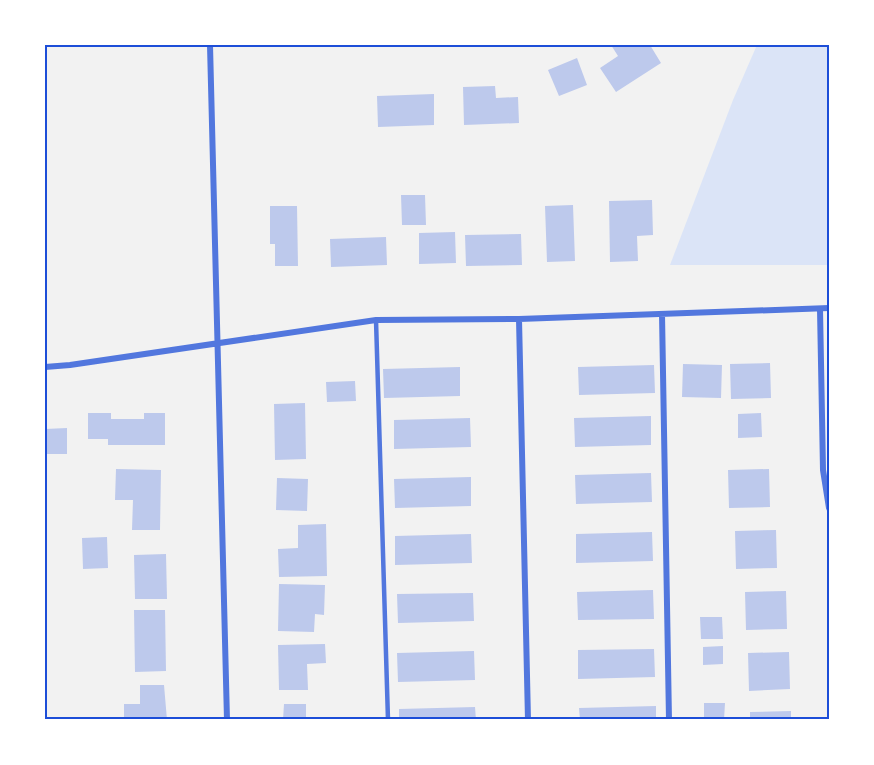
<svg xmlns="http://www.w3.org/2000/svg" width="874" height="765" font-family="'Work Sans',sans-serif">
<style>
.green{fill:#dbe4f7}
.building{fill:#bdc9ec}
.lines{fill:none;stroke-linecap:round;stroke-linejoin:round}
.service{stroke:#5277de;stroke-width:4.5}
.minor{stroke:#5277de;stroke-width:6}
.neatline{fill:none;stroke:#1d4ed8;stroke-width:2}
</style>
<rect width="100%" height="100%" fill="#f2f2f2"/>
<path class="green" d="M 757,45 L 829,45 L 829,265 L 670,265 L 733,100 Z"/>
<path class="building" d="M 611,45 L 650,45 L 661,63 L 616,92 L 600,68 L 618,56 Z
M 577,58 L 587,85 L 559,96 L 548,70 Z
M 495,86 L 496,98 L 518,97 L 519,123 L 464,125 L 463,87 Z
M 434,94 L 434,125 L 378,127 L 377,96 Z
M 401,195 L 425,195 L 426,225 L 402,225 Z
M 652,200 L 653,235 L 637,236 L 638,261 L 610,262 L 609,201 Z
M 573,205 L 575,261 L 547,262 L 545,206 Z
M 270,206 L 297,206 L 298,266 L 275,266 L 275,244 L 270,244 Z
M 455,232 L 456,263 L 419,264 L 419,233 Z
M 521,234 L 522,265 L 466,266 L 465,235 Z
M 386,237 L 387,265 L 331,267 L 330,239 Z
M 770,363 L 771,398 L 731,399 L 730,364 Z
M 683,364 L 722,365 L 721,398 L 682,397 Z
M 654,365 L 655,393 L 579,395 L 578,367 Z
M 460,367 L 460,396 L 384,398 L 383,369 Z
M 355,381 L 356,401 L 327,402 L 326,382 Z
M 305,403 L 306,459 L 275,460 L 274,404 Z
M 88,413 L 111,413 L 111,419 L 144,419 L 144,413 L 165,413 L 165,445 L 108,445 L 108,439 L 88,439 Z
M 761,413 L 762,437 L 738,438 L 738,414 Z
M 651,416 L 651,445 L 575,447 L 574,418 Z
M 470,418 L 471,447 L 394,449 L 394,420 Z
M 67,428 L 67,454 L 45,454 L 45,429 Z
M 116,469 L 161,470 L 160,530 L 132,530 L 133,500 L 115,500 Z
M 769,469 L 770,507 L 729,508 L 728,470 Z
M 651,473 L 652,502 L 576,504 L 575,475 Z
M 471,477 L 471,506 L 395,508 L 394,479 Z
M 277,478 L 308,479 L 307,511 L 276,510 Z
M 326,524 L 327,576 L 279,577 L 278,549 L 298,548 L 298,525 Z
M 776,530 L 777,568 L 736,569 L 735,531 Z
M 652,532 L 653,561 L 576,563 L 576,534 Z
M 471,534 L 472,563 L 395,565 L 395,536 Z
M 107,537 L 108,568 L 83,569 L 82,538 Z
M 166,554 L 167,599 L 135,599 L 134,555 Z
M 279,584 L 325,585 L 324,615 L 315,614 L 314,632 L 278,631 Z
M 653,590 L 654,619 L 578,620 L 577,592 Z
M 786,591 L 787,629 L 746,630 L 745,592 Z
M 473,593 L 474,621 L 398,623 L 397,594 Z
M 134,610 L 165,610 L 166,671 L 135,672 Z
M 700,617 L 722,617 L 723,639 L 701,639 Z
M 325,644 L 326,663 L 307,664 L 308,690 L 279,690 L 278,645 Z
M 723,646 L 723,664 L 703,665 L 703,647 Z
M 654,649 L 655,677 L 578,679 L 578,650 Z
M 474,651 L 475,680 L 398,682 L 397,653 Z
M 789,652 L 790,689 L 749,691 L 748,653 Z
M 140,685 L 164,685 L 167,720 L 124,720 L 124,704 L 140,704 Z
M 704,703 L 725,703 L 724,720 L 704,720 Z
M 284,704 L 306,704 L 306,720 L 283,720 Z
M 656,706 L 656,720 L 580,720 L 579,708 Z
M 475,707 L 476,720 L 399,720 L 399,709 Z
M 791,711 L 791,720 L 750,720 L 750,712 Z"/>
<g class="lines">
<path class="service" d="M 376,320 L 388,720"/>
<path class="minor" d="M 210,45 L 227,720
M 820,309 L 823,470 L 829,508
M 662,314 L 669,720
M 519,319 L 528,720
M 45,367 L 70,365 L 376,320 L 519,319 L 829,308"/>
</g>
<rect width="874" height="765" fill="none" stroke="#ffffff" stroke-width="93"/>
<rect x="46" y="46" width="782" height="672" class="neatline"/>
</svg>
